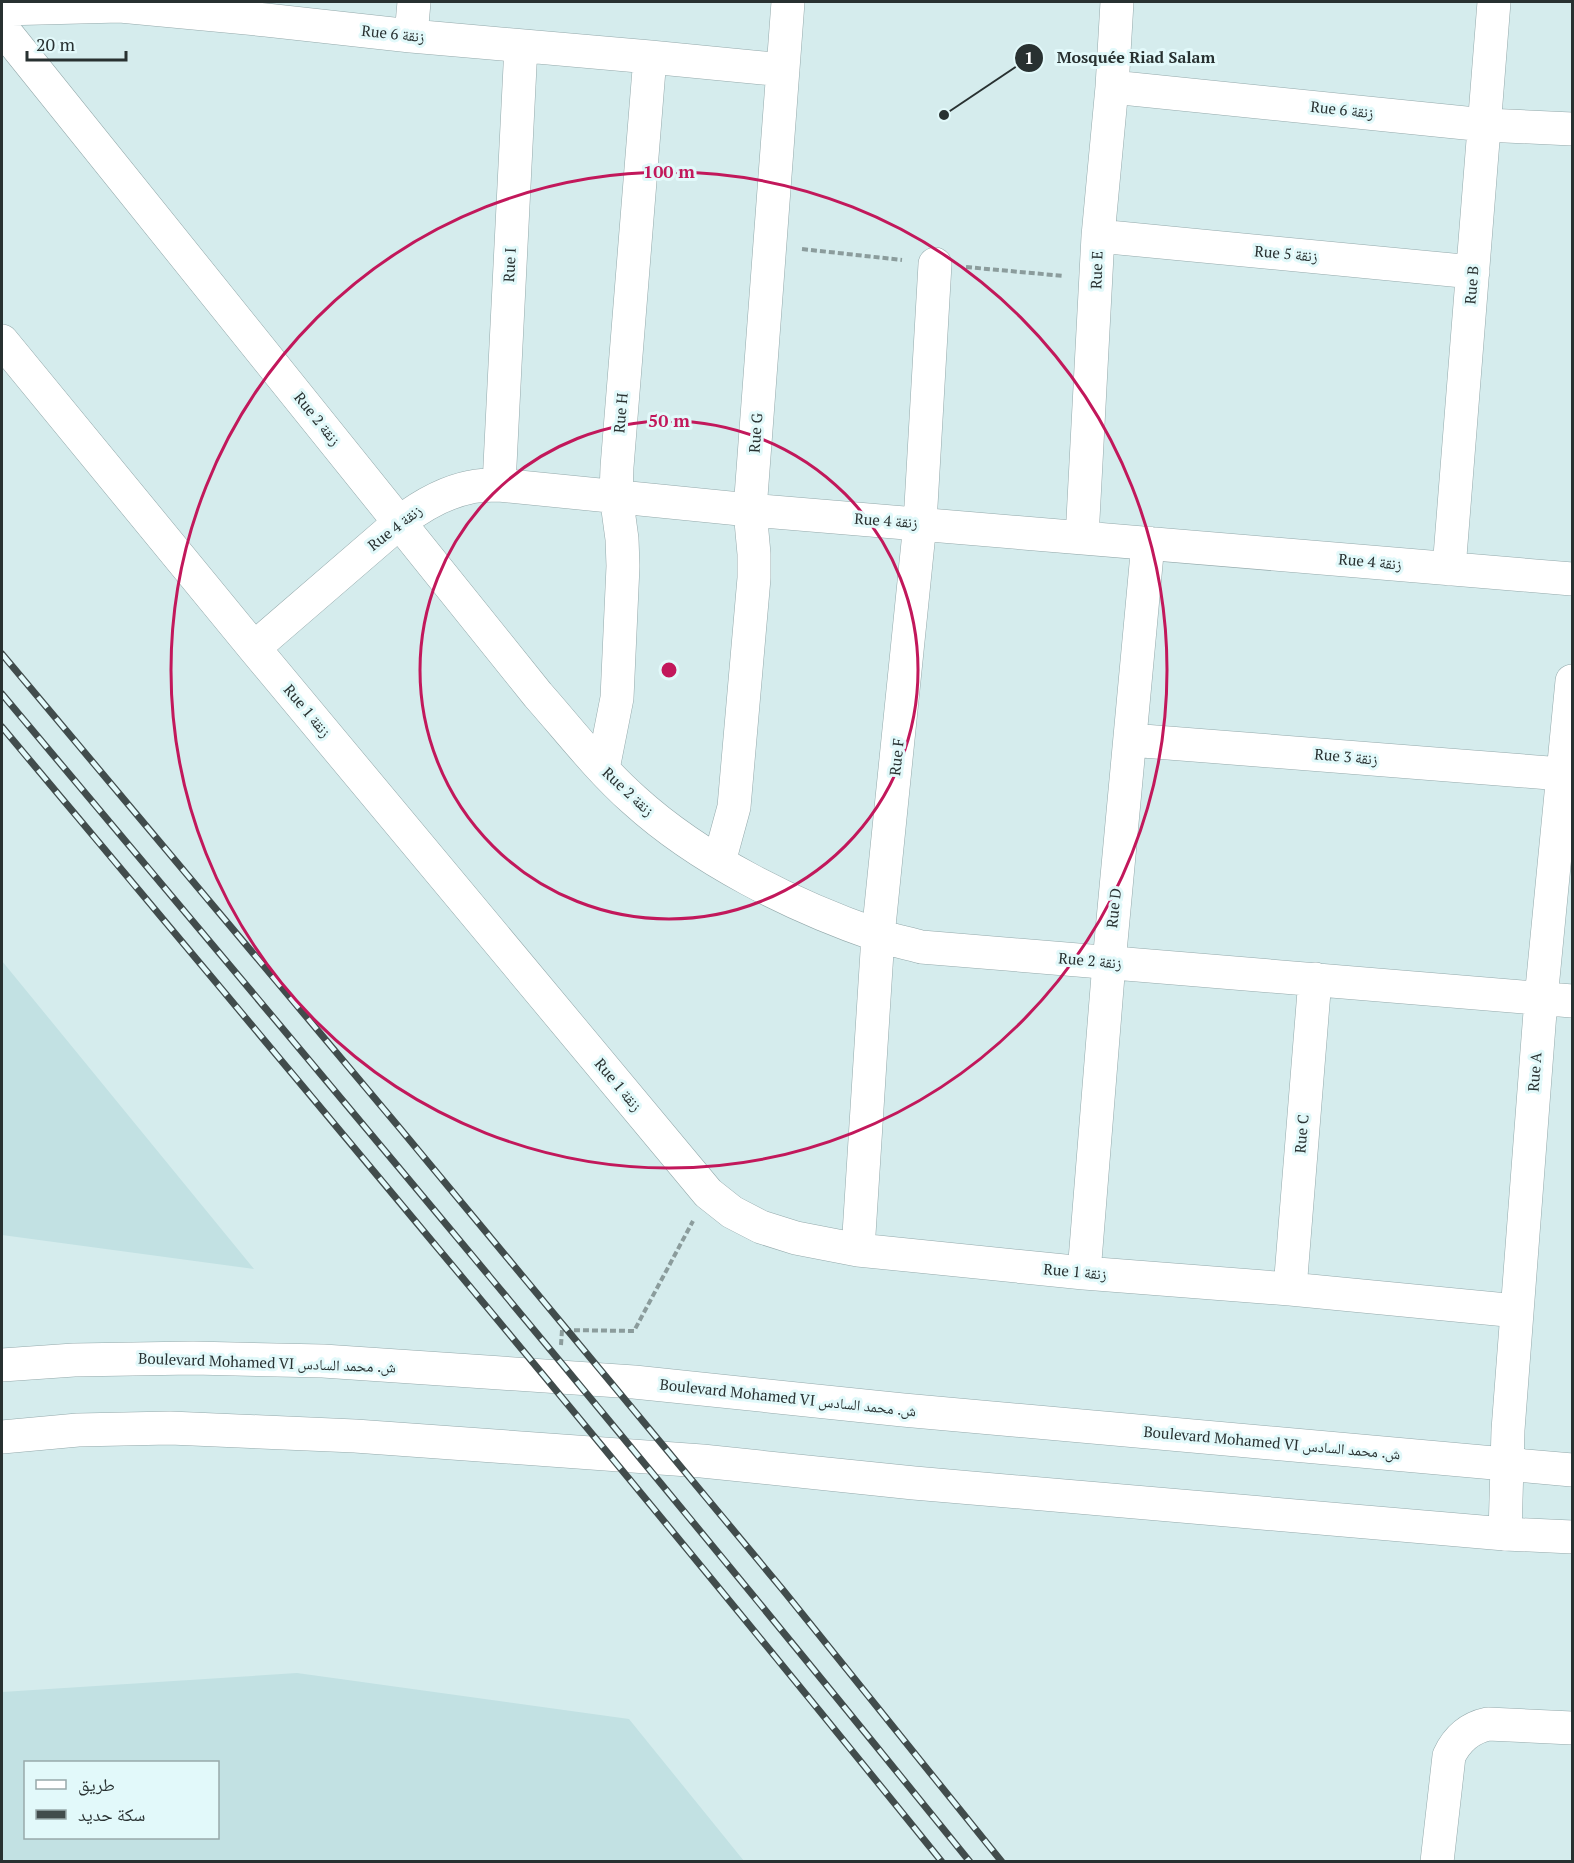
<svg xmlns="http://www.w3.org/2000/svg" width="1574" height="1863" font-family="'PT Serif','Noto Naskh Arabic',serif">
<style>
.built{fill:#c2e1e3;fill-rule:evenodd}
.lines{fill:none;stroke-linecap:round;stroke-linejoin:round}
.minor-casing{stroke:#94a9ab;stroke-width:34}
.major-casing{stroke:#94a9ab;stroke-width:34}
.path{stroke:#8b9c9c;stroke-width:4;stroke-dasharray:6 3;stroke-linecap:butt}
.minor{stroke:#fff;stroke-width:33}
.major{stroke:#fff;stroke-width:33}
.rail-casing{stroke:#414c4c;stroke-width:7}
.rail{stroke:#e2f9fa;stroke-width:4.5;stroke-dasharray:14;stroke-linecap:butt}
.ring{fill:none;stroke:#c2185b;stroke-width:3}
.labels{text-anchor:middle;stroke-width:6;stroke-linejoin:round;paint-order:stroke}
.street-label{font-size:15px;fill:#283131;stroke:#e2f9fa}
.centre{fill:#c2185b;stroke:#e2f9fa;stroke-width:3}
.ring-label{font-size:18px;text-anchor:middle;font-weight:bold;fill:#c2185b;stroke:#e2f9fa;stroke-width:6;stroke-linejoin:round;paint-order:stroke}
.leader{fill:none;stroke:#283131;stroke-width:2}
.callout-dot{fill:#283131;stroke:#e2f9fa;stroke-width:2}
.mark-label{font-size:18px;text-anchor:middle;font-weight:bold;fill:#fff}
.callout-label{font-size:16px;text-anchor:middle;font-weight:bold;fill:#283131;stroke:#e2f9fa;stroke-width:6;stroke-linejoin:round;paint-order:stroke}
</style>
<rect width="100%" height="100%" fill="#d5eced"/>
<path class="built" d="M 2,961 L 254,1269 L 2,1235 Z
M 297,1673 L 629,1719 L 744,1861 L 2,1861 L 2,1692 ZM 26,1762 L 218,1762 L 218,1838 L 26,1838 Z"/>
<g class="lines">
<g class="minor-casing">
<path id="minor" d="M 2,9 L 120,6 L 266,20 L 411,36 L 650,57 L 783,70
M 2,28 L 538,695 C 569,730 599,769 634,800 C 700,860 793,906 877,935 C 891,940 907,943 921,947 L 1572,1001
M 411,36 L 414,2
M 1112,87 L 1485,125 L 1572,129
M 1098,236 L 1473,272
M 2,341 L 254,648 L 708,1193 L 732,1212 L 761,1227 L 796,1238 L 858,1250 L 1084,1273 L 1290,1289 L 1517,1311
M 499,485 L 521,46
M 1082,538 L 1098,236 L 1112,87 L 1117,2
M 1449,569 L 1494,2
M 254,648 L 400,522 C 421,506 445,492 471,487 C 480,485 490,485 499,485 L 750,510 L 1572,579
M 1130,740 L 1562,774
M 603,769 L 617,698 L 623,566 L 622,539 L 616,495 L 617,467 L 650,57
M 719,862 L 734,807 L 754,578 L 754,554 L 750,510 L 788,2
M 858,1250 L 878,936 L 920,523 L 935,264
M 1084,1273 L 1109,963 L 1148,543
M 1290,1289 L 1315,979
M 1505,1534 L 1508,1430 L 1541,999 L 1572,681
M 1437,1862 L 1449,1756 C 1457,1739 1469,1728 1488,1724 L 1572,1728"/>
</g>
<g class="major-casing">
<path id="major" d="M 2,1365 L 74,1360 L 193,1358 L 323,1361 L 634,1382 L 903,1410 L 1572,1470
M 2,1437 L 78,1430 L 170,1428 L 355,1436 L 702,1461 L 914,1483 L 1505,1534 L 1572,1537"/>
</g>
<path class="path" d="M 802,249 L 902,260
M 966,267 L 1064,276
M 561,1345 L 562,1330 L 634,1331 L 693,1221"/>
<use href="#minor" class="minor"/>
<use href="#major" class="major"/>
<g class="rail-casing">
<path id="rail" d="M 2,654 L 398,1126 L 783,1590 L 1002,1862
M 2,694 C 327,1081 652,1468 970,1862
M 2,727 C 317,1103 633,1479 942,1862"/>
</g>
<use href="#rail" class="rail"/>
</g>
<g class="ring">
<circle cx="669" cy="670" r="249"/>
<circle cx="669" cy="670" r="498"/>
</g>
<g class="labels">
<g class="street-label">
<text transform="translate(393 34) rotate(6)" y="5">Rue 6 زنقة</text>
<text transform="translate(1342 110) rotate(6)" y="5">Rue 6 زنقة</text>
<text transform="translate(1286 254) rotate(5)" y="5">Rue 5 زنقة</text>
<text transform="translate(510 265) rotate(-87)" y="5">Rue I</text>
<text transform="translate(1097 270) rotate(-88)" y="5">Rue E</text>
<text transform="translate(1472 285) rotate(-85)" y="5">Rue B</text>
<text transform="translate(621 413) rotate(-85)" y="5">Rue H</text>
<text transform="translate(317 419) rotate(51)" y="5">Rue 2 زنقة</text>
<text transform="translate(756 433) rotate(-86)" y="5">Rue G</text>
<text transform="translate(886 521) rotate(4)" y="5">Rue 4 زنقة</text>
<text transform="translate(395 528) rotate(-38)" y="5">Rue 4 زنقة</text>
<text transform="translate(1370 562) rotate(5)" y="5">Rue 4 زنقة</text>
<text transform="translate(307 711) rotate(50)" y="5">Rue 1 زنقة</text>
<text transform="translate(897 757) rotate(-84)" y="5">Rue F</text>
<text transform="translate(1346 757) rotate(5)" y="5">Rue 3 زنقة</text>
<text transform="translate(628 792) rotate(43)" y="5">Rue 2 زنقة</text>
<text transform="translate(1114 908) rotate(-84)" y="5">Rue D</text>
<text transform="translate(1090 961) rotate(5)" y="5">Rue 2 زنقة</text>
<text transform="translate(1535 1072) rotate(-86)" y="5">Rue A</text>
<text transform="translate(618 1085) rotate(50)" y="5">Rue 1 زنقة</text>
<text transform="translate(1302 1134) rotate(-85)" y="5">Rue C</text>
<text transform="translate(1075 1272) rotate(5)" y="5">Rue 1 زنقة</text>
<text transform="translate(267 1363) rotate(2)" y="5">Boulevard Mohamed VI ش. محمد السادس</text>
<text transform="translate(788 1398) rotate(6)" y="5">Boulevard Mohamed VI ش. محمد السادس</text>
<text transform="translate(1272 1443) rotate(5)" y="5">Boulevard Mohamed VI ش. محمد السادس</text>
</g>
</g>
<circle cx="669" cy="670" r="9" class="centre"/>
<g class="ring-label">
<text x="669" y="178">100 m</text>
<text x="669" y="427">50 m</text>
</g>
<path class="leader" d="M944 115L1029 58"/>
<g class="callout-dot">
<circle cx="944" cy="115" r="6"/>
<circle cx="1029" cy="58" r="15"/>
</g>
<g class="mark-label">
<text x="1029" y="64">1</text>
</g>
<g class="callout-label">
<text x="1136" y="63">Mosquée Riad Salam</text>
</g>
<rect width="1574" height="1863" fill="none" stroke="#283131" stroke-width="6"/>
<rect x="24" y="1761" width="195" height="78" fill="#e2f9fa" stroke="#98a9aa" stroke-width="1.5"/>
<rect x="36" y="1780" width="30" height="9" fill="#ffffff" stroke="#98a9aa" stroke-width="1.5"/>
<text x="78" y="1791" font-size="18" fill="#283131">طريق</text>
<rect x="36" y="1810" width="30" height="9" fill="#414c4c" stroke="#98a9aa" stroke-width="1.5"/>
<text x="78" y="1821" font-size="18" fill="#283131">سكة حديد</text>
<path d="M27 51v9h99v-9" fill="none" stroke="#283131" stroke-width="3"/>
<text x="36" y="51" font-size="18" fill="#283131" stroke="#e2f9fa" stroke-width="4.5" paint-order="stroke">20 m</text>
</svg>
